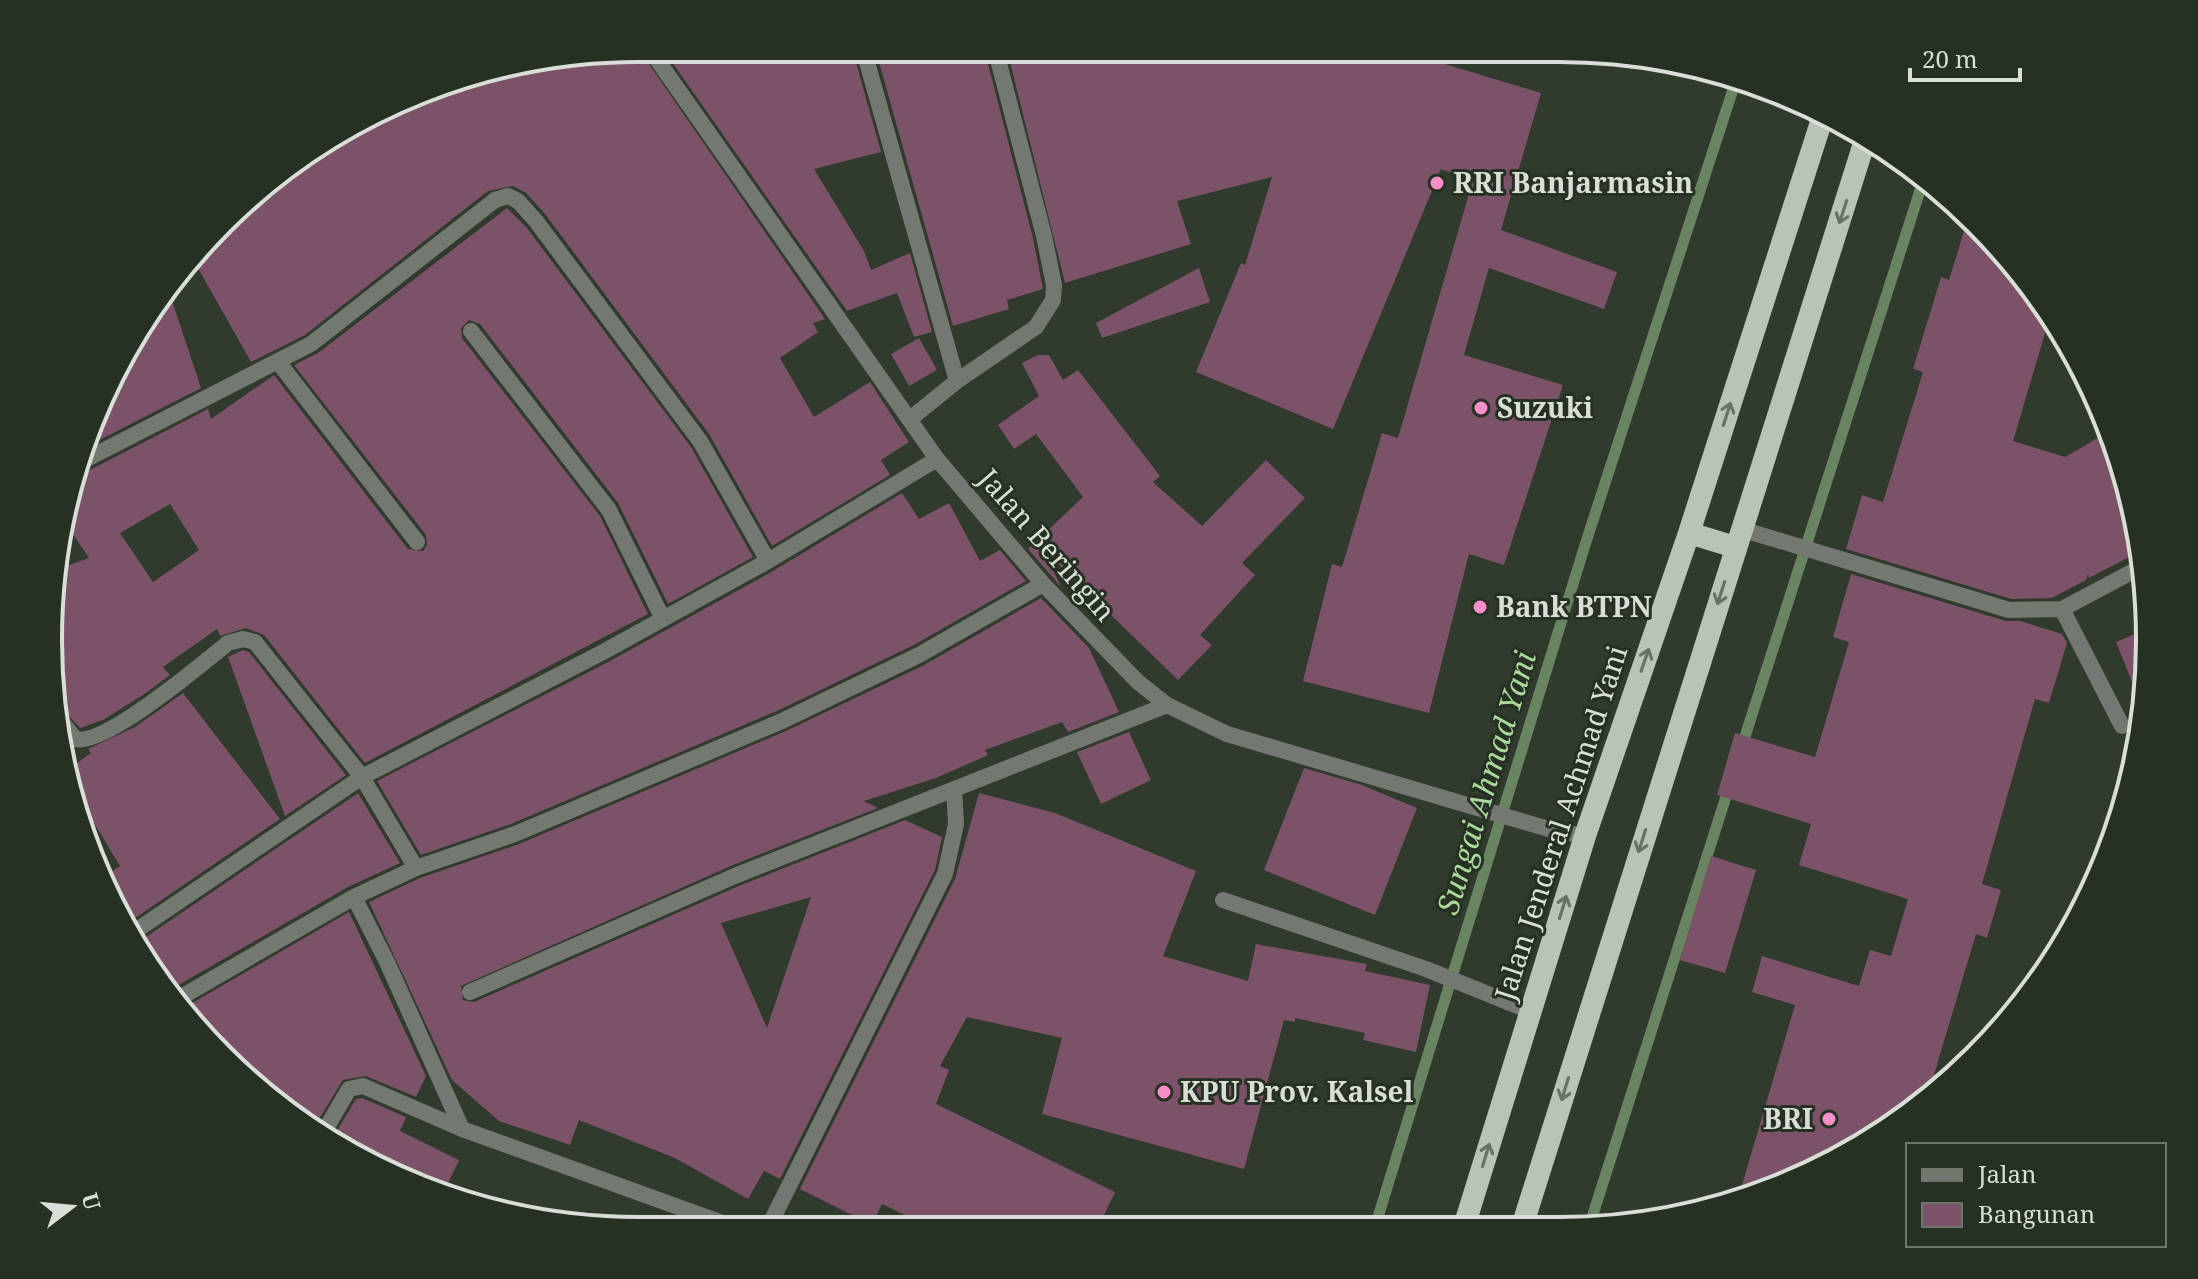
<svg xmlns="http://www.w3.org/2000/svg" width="2198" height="1279" font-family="'Noto Serif',serif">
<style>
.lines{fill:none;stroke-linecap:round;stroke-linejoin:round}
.stream{stroke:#698460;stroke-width:11}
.building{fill:#7b5267;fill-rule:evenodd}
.minor{stroke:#737871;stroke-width:16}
.trunk{stroke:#b8c4b5;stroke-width:22}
.oneway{stroke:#687365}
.poi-dot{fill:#f98fc9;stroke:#263023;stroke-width:3}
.labels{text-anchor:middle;stroke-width:6;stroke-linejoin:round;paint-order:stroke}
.poi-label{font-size:28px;font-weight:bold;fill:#d9dfd6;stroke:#263023;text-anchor:start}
.street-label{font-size:28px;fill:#d9dfd6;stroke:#263023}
.water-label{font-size:30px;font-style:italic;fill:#abd89d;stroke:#263023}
.rim{fill:none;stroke:#d9dfd6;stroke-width:4}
</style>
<rect width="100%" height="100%" fill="#303a2d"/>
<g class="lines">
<path class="stream" d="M 1741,749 L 1924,178
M 1374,1230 L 1585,545 L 1737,77
M 1588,1230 L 1730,784"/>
</g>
<path class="building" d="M 638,48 L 825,319 L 813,323 L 818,332 L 780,358 L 814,417 L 870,382 L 909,442 L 881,460 L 890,475 L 772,546 L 709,434 L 545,214 L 526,193 L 513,186 L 488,191 L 305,335 L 251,362 L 194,261 L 280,170 L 450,79 Z
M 662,48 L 852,48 L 881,152 L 814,169 L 864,251 L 871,270 L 910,253 L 932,332 L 914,337 L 897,293 L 847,311 Z
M 875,48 L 979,48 L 982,57 L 986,56 L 1033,238 L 1043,289 L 1007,300 L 1009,309 L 953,326 Z
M 1014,48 L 1099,49 L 1102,61 L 1142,49 L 1439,49 L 1435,61 L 1541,93 L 1501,230 L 1617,272 L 1604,309 L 1489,268 L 1464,355 L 1563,385 L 1504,565 L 1469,554 L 1429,713 L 1303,681 L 1332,564 L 1342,567 L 1382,433 L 1398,438 L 1473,180 L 1441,169 L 1333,429 L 1196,372 L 1241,263 L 1245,265 L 1272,177 L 1177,201 L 1191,244 L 1065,283 L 1007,50 Z
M 507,208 L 527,228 L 691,447 L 753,557 L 668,604 L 618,503 L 480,324 L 469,320 L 461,328 L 462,338 L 600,516 L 648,614 L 365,763 L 264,635 L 246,628 L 220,636 L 217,629 L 163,667 L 170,675 L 146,693 L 103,720 L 80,728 L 54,699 L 49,678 L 60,568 L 89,558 L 65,522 L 68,486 L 74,473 L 84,473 L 208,409 L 211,419 L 274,375 L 408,549 L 423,551 L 427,545 L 426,535 L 294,365 L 318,353 ZM 170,504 L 199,550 L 153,582 L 120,533 Z
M 1969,215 L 2051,313 L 2013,441 L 2065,457 L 2110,431 L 2139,524 L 2141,551 L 2089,578 L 2088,574 L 2086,580 L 2052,598 L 2011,599 L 1846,549 L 1862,495 L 1883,502 L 1923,372 L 1913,369 L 1941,277 L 1949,280 Z
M 1199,268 L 1210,302 L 1102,338 L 1096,323 Z
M 168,289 L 201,388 L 86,447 L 148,310 Z
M 919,338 L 937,370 L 909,386 L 891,354 Z
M 1038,355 L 1049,355 L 1063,380 L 1078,370 L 1160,476 L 1153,482 L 1202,526 L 1266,460 L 1305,498 L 1242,563 L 1255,575 L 1200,635 L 1212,645 L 1178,680 L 1044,550 L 1061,587 L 1028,549 L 1083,497 L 1036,434 L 1014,449 L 998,425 L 1039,396 L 1022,363 Z
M 902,493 L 919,519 L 949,503 L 980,561 L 1000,550 L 1026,581 L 914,645 L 777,711 L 511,824 L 421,855 L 377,781 L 610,661 L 773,571 Z
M 1851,574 L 2006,621 L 2020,621 L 2062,634 L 2067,643 L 2049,703 L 2035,699 L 1982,884 L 2001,890 L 1987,938 L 1976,934 L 1928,1095 L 1855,1152 L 1737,1202 L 1795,1005 L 1752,992 L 1762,956 L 1859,986 L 1870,950 L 1891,956 L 1908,899 L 1799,865 L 1811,824 L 1717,795 L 1735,733 L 1815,757 L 1849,642 L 1833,637 Z
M 1041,598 L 1089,648 L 1119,712 L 1068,732 L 1062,722 L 985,750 L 988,755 L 936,778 L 864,801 L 878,808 L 733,865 L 461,986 L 463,1000 L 474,1002 L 741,885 L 905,820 L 942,837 L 935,870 L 780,1179 L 764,1171 L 748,1199 L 675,1158 L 579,1120 L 570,1145 L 499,1121 L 452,1080 L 369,902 L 420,878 L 519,844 L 786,731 L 924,665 ZM 811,897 L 767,1028 L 721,923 Z
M 2149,628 L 2150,639 L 2143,709 L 2116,642 Z
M 243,650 L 249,652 L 346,775 L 285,816 L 228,657 Z
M 183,693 L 280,819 L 128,923 L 101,879 L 120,866 L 88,813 L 82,818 L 70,768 L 91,753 L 88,749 L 135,727 Z
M 1129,732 L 1151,780 L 1101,804 L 1077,752 Z
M 1304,768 L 1362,785 L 1417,808 L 1375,915 L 1264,870 Z
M 358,793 L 400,863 L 348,887 L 170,990 L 140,941 Z
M 979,793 L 1055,813 L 1196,871 L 1163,956 L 1248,981 L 1256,944 L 1367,964 L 1365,971 L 1430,985 L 1416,1052 L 1363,1040 L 1365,1033 L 1295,1018 L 1295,1022 L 1284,1020 L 1244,1169 L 1042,1114 L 1062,1038 L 967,1017 L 940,1066 L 949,1070 L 936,1104 L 1115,1192 L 1097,1230 L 936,1230 L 882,1204 L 872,1225 L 800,1189 L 955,879 Z
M 1711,856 L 1756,870 L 1725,973 L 1680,960 Z
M 349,912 L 426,1076 L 416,1097 L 366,1076 L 343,1080 L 311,1132 L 194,1029 L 182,1009 Z
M 362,1098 L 406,1117 L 400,1131 L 459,1160 L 442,1196 L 331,1141 L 356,1099 Z"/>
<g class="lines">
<path class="minor" d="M 649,48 L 937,459 L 1043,584 L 1138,682 L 1167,705 L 1227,734 L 1552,830 L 1585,836
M 863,48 L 957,381 L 910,419
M 471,331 L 609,510 L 663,619
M 279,363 L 417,542
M 957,381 L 1036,327 L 1053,300 L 1054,285 L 1044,236 L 995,48
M 79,463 L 311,344 L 495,200 L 508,196 L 518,201 L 536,221 L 700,441 L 768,561
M 1741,529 L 2009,610 L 2062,609 L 2143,566
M 2062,609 L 2122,726
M 58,717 L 75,739 C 104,747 202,664 228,643 L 243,639 L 255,642 L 362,777 L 416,868 L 354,897
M 416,868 L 515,834 L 782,721 L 919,655 L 1043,584
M 1223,900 L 1426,969 L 1530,1011
M 134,932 L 362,777 L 605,651 L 768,561 L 937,459
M 470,992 L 737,875 L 1167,705
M 176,1000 L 354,897 L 387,962 L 462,1129
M 321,1137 L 349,1089 L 363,1086 L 462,1129 L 742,1230
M 767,1230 L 945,874 L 956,824 L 954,789"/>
<path class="trunk" d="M 1689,533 L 1735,547
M 1463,1230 L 1585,836 L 1689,533 L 1823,116
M 1521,1230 L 1866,137"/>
</g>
<defs><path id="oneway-shaft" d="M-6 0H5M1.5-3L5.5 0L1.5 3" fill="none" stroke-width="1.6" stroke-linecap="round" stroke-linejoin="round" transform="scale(2)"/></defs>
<g class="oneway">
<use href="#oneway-shaft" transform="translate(1843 212) rotate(108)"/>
<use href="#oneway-shaft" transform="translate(1727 414) rotate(-72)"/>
<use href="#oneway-shaft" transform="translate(1721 593) rotate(108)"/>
<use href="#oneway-shaft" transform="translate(1645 660) rotate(-71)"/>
<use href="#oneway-shaft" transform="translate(1642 841) rotate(108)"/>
<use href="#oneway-shaft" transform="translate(1563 907) rotate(-73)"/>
<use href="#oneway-shaft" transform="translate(1565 1089) rotate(107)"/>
<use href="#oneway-shaft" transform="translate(1486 1155) rotate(-73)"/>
</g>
<g class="poi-dot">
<circle cx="1437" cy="183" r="8"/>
<circle cx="1481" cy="408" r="8"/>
<circle cx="1480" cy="607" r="8"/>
<circle cx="1164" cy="1092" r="8"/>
<circle cx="1829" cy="1119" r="8"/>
</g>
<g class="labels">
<g class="poi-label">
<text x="1453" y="193">RRI Banjarmasin</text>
<text x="1497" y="418">Suzuki</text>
<text x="1496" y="617">Bank BTPN</text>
<text x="1180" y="1102">KPU Prov. Kalsel</text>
<text x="1813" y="1129" text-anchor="end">BRI</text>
</g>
<g class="street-label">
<text transform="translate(1047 545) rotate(49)" y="10">Jalan Beringin</text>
<text transform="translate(1561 823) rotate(-72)" y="10">Jalan Jenderal Achmad Yani</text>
</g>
<g class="water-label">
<text transform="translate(1487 783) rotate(-73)" y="10">Sungai Ahmad Yani</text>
</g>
</g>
<path d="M0 0H2198V1279H0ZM639 62H1559A577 577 0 0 1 2136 639V640A577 577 0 0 1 1559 1217H639A577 577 0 0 1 62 640V639A577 577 0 0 1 639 62Z" fill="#263023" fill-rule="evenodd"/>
<path class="rim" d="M639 62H1559A577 577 0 0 1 2136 639V640A577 577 0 0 1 1559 1217H639A577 577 0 0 1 62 640V639A577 577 0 0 1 639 62Z"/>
<rect x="1906" y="1143" width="260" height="104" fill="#263023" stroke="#6e766b" stroke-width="2"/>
<rect x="1922" y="1169" width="40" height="12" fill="#737871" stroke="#6e766b" stroke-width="2"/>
<text x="1978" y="1183" font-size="24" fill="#d9dfd6">Jalan</text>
<rect x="1922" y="1203" width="40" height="24" fill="#7b5267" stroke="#6e766b" stroke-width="2"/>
<text x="1978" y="1223" font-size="24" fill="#d9dfd6">Bangunan</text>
<g transform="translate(72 1207) rotate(74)" stroke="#263023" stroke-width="6" paint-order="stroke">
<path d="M0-6L14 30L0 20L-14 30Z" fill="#d9dfd6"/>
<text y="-12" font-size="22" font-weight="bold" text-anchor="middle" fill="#d9dfd6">U</text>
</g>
<path d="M1910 68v12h110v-12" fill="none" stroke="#d9dfd6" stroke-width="4"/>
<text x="1922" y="68" font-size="24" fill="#d9dfd6" stroke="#263023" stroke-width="6" paint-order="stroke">20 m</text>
</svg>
